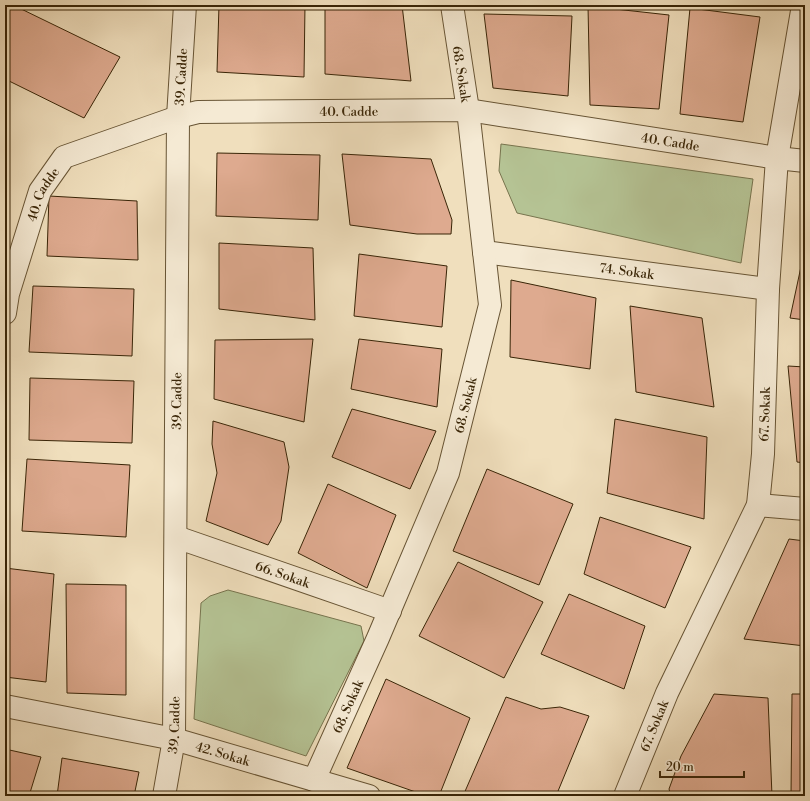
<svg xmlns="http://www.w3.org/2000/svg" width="810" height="801" font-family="'Libre Bodoni',serif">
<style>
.green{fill:#b5c394;stroke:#77744e}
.building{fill:#deaa8f;stroke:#392507}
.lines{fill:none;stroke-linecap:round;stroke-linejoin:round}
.minor-casing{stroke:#675434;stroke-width:24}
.tertiary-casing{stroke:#675434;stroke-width:24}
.minor{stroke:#f5ead4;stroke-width:22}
.tertiary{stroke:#f5ead4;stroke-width:22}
.labels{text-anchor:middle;stroke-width:3;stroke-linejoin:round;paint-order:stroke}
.street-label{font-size:13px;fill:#392507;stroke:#f5ead4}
</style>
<rect width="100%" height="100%" fill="#f0dfbd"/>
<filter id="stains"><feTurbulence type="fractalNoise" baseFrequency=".005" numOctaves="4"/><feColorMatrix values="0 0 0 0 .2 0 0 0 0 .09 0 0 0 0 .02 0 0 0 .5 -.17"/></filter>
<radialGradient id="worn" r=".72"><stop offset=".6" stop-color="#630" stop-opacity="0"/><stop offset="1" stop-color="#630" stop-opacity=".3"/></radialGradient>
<path class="green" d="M 501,144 L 753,179 L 741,263 L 517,213 L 499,171 Z
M 228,590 L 361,626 L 364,641 L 306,756 L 194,719 L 201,603 L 210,596 Z"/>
<path class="building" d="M 9,5 L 13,5 L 120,57 L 84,118 L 5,79 L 5,12 Z
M 219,5 L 305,5 L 304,77 L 217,72 Z
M 325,5 L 402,5 L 411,81 L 325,74 Z
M 588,6 L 669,15 L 659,109 L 590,105 Z
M 690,8 L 760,17 L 743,122 L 680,114 Z
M 484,14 L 572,16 L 568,96 L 493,88 Z
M 217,153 L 320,155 L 318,220 L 216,216 Z
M 342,154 L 431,159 L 452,220 L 451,234 L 417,234 L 350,225 Z
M 49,196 L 137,201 L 138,260 L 47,256 Z
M 219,243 L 313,248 L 315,320 L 219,309 Z
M 805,248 L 805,320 L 790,318 Z
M 359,254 L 447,266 L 442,327 L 354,316 Z
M 511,280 L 596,298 L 590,369 L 510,357 Z
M 33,286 L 134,289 L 132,356 L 29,352 Z
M 630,306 L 702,318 L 714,407 L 636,392 Z
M 313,339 L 304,422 L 214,399 L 215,340 Z
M 359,339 L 442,349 L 437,407 L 351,389 Z
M 788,366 L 805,367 L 805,463 L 797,462 Z
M 30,378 L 134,381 L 132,443 L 29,440 Z
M 352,409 L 436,431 L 410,489 L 332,457 Z
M 615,419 L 707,437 L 704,519 L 607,493 Z
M 213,421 L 284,442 L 289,467 L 281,521 L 268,545 L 206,521 L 217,473 L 212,444 Z
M 27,459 L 130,465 L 126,537 L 22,531 Z
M 487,469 L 573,504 L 539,585 L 453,551 Z
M 328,484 L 396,515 L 367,588 L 298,553 Z
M 600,517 L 691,547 L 665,608 L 584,574 Z
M 789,539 L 805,541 L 805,646 L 744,639 Z
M 458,562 L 543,602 L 504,678 L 419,636 Z
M 5,568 L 54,574 L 46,682 L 5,677 Z
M 66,584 L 126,585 L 126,695 L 67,693 Z
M 569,594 L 645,626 L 624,689 L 541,654 Z
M 386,679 L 470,718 L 439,796 L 427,796 L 347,768 Z
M 714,694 L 768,698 L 772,796 L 671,796 L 669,789 L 681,756 Z
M 792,694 L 805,694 L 805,796 L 791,796 Z
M 506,697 L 541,709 L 560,707 L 589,716 L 556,796 L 463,796 Z
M 5,749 L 41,757 L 29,796 L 5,796 Z
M 62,758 L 139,772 L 134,796 L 57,796 Z"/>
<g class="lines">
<g class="minor-casing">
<g id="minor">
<path id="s1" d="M 484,252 L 768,289"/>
<path d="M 758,505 L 805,509"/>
<path id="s2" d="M 176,537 L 390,611"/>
<path id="s3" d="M 5,706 L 174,739 L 369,796"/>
<path id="s4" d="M 314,780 L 378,638 L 448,473 L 490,305 L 468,110 L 452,5"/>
<path id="s5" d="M 625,796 L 667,693 L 758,505 L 763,454 L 768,289 L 777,158 L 803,5"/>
</g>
</g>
<g class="tertiary-casing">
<g id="tertiary">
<path id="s6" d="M 5,313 L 8,294 L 40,191 L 64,157 L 178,117 L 198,112 L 468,110 L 777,158 L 805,161"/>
<path id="s7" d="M 164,796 L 174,739 L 178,117 L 185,5"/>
</g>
</g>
<use href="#minor" class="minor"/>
<use href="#tertiary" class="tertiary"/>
</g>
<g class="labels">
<g class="street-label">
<text transform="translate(462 74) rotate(81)" y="5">68. Sokak</text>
<text dy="5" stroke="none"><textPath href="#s7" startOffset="720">39. Cadde</textPath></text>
<text dy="5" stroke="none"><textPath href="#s6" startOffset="461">40. Cadde</textPath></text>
<text dy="5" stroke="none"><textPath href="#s6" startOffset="785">40. Cadde</textPath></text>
<text dy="5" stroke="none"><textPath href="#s6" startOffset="125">40. Cadde</textPath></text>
<text dy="5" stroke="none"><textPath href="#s1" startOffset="144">74. Sokak</textPath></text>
<text dy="5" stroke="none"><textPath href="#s7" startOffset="396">39. Cadde</textPath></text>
<text dy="5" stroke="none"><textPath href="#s4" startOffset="405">68. Sokak</textPath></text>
<text dy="5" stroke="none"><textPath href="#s5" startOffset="411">67. Sokak</textPath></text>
<text dy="5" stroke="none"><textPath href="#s2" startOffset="113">66. Sokak</textPath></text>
<text dy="5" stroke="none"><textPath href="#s4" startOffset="81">68. Sokak</textPath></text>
<text dy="5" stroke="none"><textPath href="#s7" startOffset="72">39. Cadde</textPath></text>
<text dy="5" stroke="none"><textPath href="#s5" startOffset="76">67. Sokak</textPath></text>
<text dy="5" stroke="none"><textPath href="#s3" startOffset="223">42. Sokak</textPath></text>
</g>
</g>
<rect width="810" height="801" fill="none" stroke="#f0dfbd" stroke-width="20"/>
<rect x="6" y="6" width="798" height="789" fill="none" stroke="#392507" stroke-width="2"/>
<rect x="10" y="10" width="790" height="781" fill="none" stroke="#392507"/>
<path d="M660 771v6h84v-6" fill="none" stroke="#392507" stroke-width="2"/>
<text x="666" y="771" font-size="12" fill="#392507" stroke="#f5ead4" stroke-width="3" paint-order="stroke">20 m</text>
<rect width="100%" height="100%" filter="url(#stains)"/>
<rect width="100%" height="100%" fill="url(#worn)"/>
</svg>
